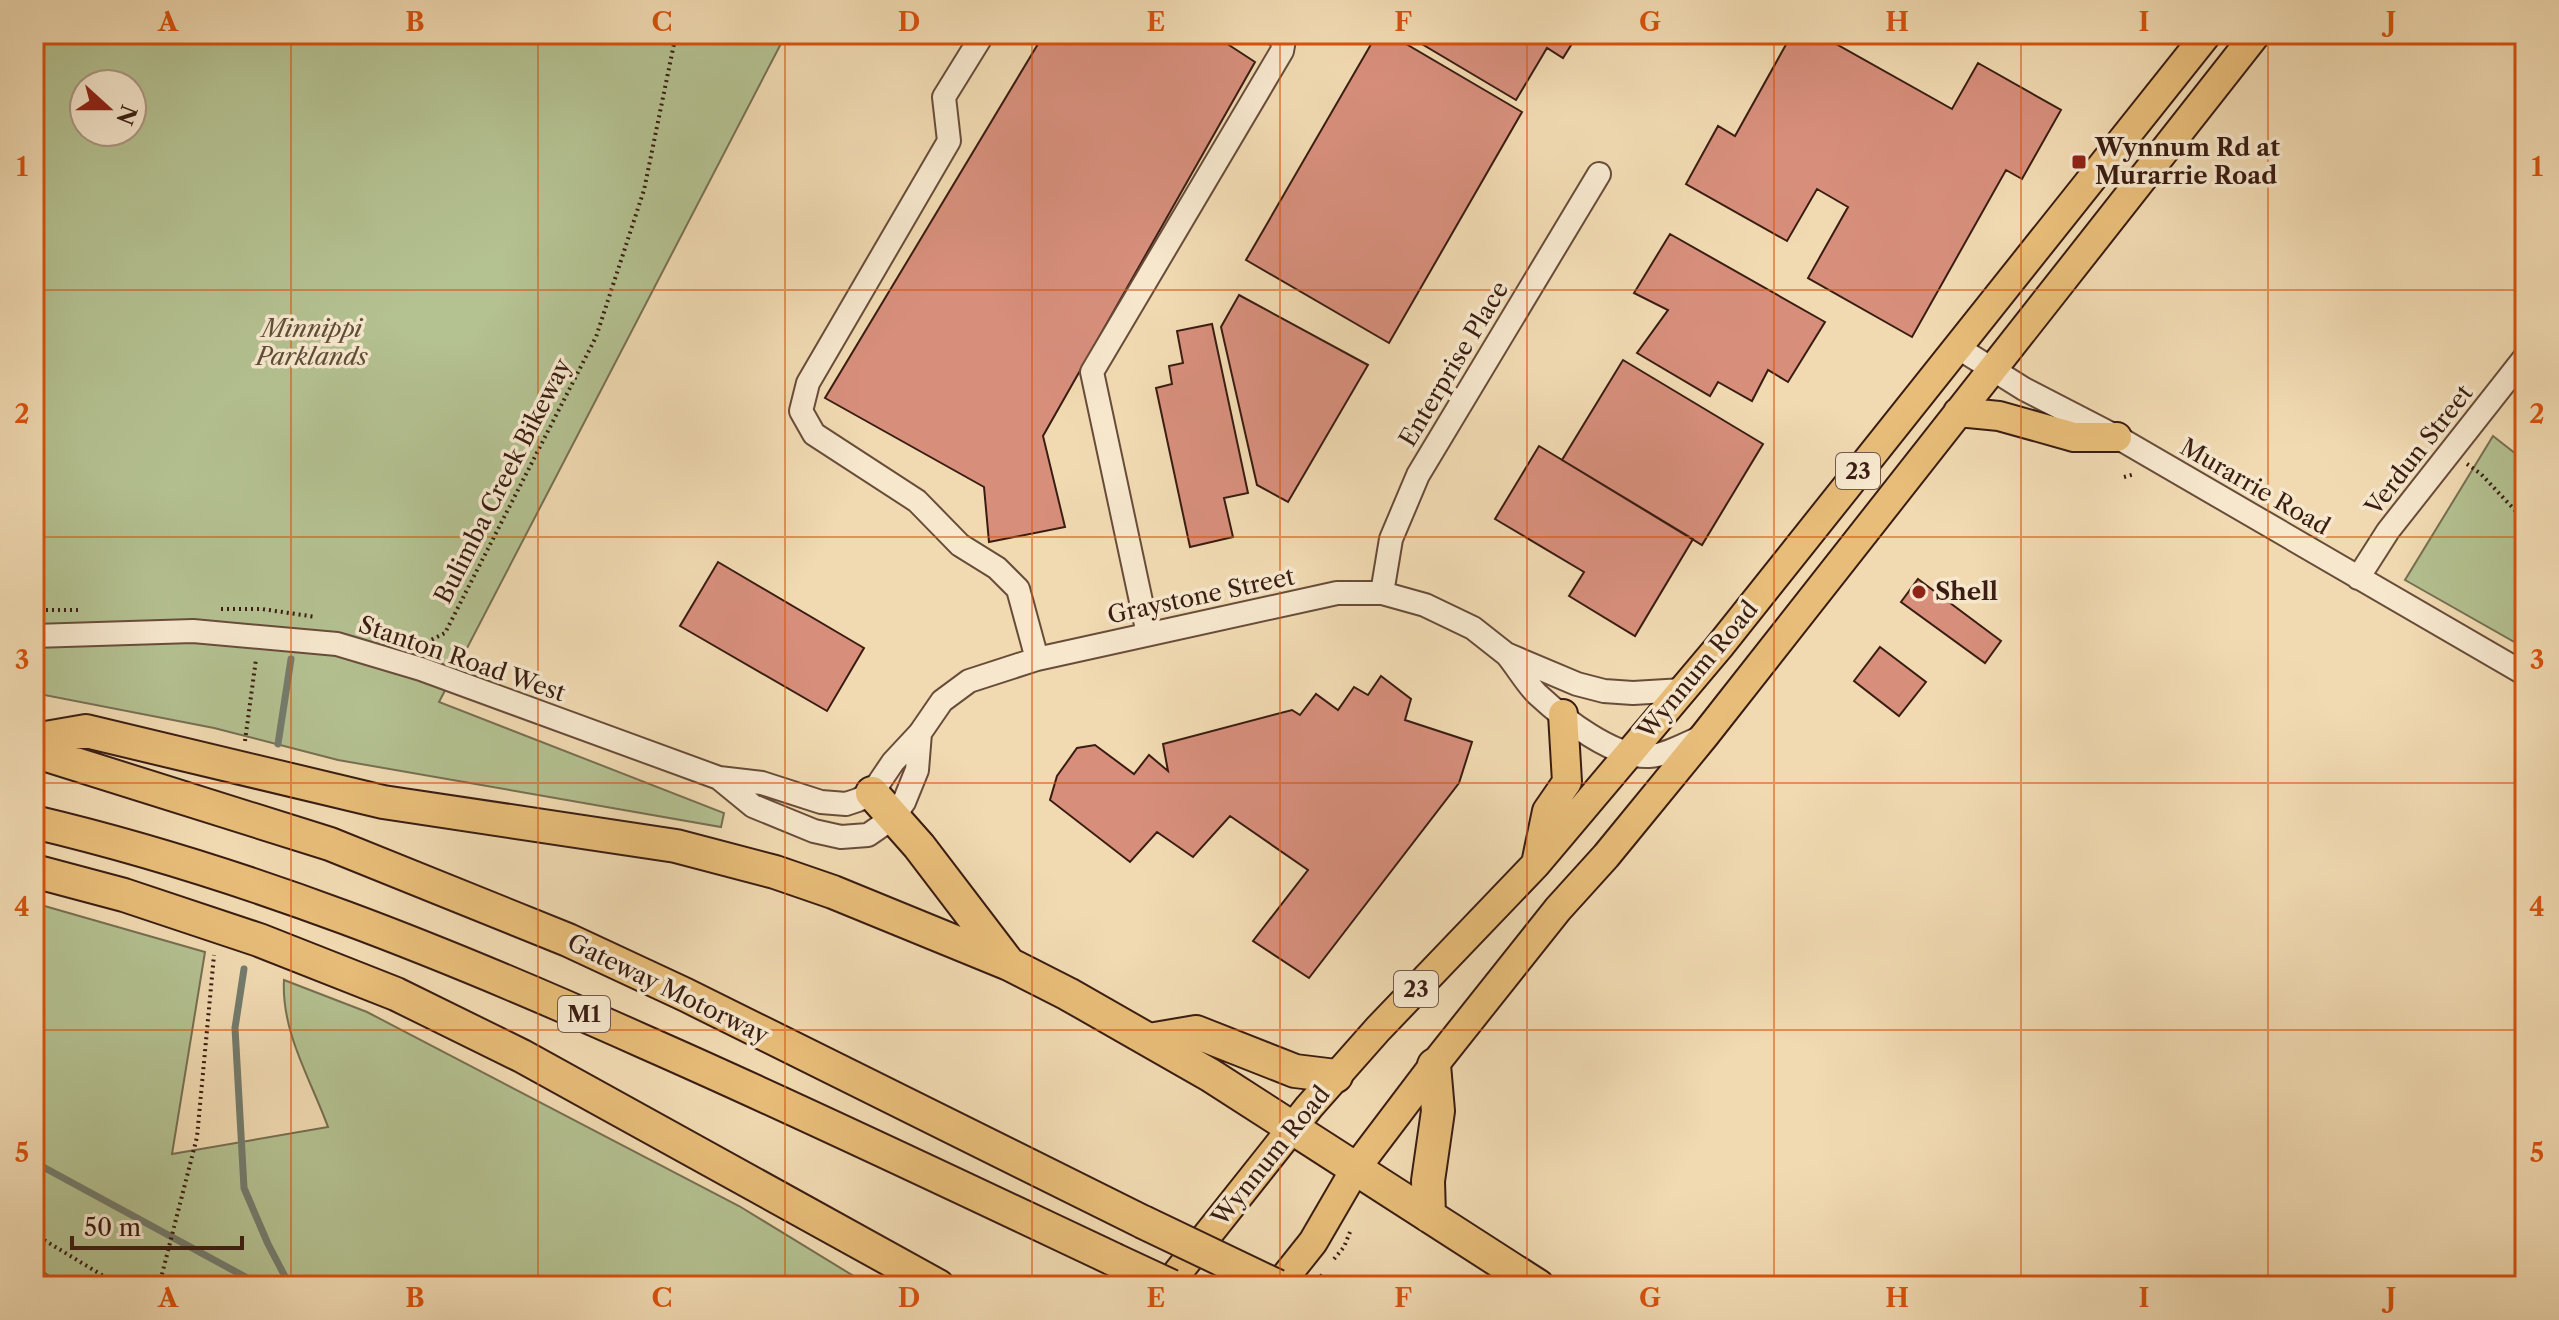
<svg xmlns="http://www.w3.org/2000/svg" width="2559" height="1320" font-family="'Libre Caslon Text',serif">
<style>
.green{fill:#b4c191;stroke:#776f52;stroke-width:2;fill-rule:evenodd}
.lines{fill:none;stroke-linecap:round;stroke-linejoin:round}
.stream{stroke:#747c6d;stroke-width:7}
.building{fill:#d78f7c;stroke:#3a1d12;stroke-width:2}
.minor-casing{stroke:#684c3a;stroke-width:26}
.major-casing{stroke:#3a1d12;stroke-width:32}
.highway-casing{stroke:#3a1d12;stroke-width:36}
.path{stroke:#3a1d12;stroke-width:4;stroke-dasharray:2 4;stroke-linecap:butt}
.minor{stroke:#f6e7cd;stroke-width:22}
.major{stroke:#e8bd79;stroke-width:28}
.highway{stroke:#e8bd79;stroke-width:32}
.highway-bridge-casing{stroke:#3a1d12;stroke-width:36;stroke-linecap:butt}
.highway-bridge{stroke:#e8bd79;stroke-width:32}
.grid{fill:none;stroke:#d7530d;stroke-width:2;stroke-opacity:0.55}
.poi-dot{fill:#8f2418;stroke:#f6e7cd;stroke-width:3}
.labels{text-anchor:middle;stroke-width:7;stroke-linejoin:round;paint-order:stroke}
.shield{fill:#f6e7cd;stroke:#725a4a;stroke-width:2}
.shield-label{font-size:22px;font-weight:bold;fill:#3a1d12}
.poi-label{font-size:24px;font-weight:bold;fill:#3a1d12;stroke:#f6e7cd;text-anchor:start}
.park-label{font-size:24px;font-style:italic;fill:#5f4e38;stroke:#f6e7cd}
.street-label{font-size:24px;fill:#3a1d12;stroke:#f6e7cd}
.neatline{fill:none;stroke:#d7530d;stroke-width:3}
.grid-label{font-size:26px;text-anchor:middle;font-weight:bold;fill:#d7530d}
</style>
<rect width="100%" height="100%" fill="#f1dab2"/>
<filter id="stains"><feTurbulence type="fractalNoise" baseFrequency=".0025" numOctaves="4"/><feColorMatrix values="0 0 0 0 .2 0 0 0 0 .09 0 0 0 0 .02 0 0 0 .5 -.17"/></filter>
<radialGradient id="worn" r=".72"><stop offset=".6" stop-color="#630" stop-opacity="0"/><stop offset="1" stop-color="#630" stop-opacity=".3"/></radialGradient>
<path class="green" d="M 34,34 L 786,34 L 439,702 L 724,813 L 721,827 L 338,760 L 214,728 L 34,693 ZM 84,84 L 132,84 L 132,132 L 84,132 Z
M 2493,436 L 2525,461 L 2525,648 L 2405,580 Z
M 34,903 L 205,952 L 172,1154 L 328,1127 C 311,1080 281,1032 284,980 L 367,1012 L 739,1206 L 870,1286 L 65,1286 L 34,1266 Z"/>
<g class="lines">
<path class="stream" d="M 278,744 L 291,659
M 244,969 L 235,1028 L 244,1188 L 268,1244 L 290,1286
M 34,1162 L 262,1286"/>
</g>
<path class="building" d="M 1044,34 L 1212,34 L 1255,62 L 1043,436 L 1065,527 L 989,542 L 984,487 L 825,398 Z
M 1377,34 L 1389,34 L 1522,112 L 1389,343 L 1246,260 Z
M 1405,34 L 1578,34 L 1563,58 L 1547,48 L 1516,100 Z
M 1775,34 L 1835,34 L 1831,41 L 1952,109 L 1978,63 L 2061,110 L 2022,179 L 2006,170 L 1912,337 L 1808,278 L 1848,207 L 1817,189 L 1787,241 L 1686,184 L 1718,126 L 1735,136 L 1788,41 Z
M 1670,234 L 1825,322 L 1788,382 L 1768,370 L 1752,401 L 1718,382 L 1710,396 L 1637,353 L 1668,310 L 1634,293 Z
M 1239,295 L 1368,365 L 1288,502 L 1257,485 L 1221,327 Z
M 1212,324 L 1248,493 L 1224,498 L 1233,537 L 1190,547 L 1156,388 L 1172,384 L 1169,366 L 1183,363 L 1177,331 Z
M 1623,360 L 1763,444 L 1702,545 L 1562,460 Z
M 1539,446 L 1693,539 L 1635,636 L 1569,596 L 1584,572 L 1495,519 Z
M 718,562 L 864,648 L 827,711 L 680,626 Z
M 1918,579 L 2001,641 L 1985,663 L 1901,602 Z
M 1880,647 L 1926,682 L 1899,716 L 1854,681 Z
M 1381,676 L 1411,699 L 1405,720 L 1472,742 L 1459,783 L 1309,978 L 1253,941 L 1308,870 L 1230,816 L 1193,857 L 1157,832 L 1130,862 L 1050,800 L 1057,776 L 1077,748 L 1095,745 L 1134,774 L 1149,755 L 1168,771 L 1163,744 L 1292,710 L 1300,715 L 1316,694 L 1338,710 L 1354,687 L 1368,695 Z"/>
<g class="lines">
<g class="minor-casing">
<path id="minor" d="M 983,34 L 944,97 L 949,141 L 808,383 L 801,411 L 814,434 L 917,501 L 960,545 L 997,568 L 1018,589 L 1037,659
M 1957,347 L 2024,389 L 2117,437 L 2525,674
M 2358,578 L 2388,531 L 2525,357
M 1382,593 L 1391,539 L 1418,475 L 1599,174
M 1148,634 L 1092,372 L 1282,51 L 1284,40 L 1275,34
M 34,636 L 193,631 L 337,644 L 421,669 L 719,778 L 762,783 L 821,802 L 846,804 L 858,800 L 872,793 L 893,762 L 920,733 L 942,701 L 969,681 L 1037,659 L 1337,593 L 1382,593 L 1425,605 L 1473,628 L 1506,654 L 1577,684 L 1604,691 L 1633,693 L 1683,690
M 1507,655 C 1517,667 1526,683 1537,694 C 1564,719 1613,758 1649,756 C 1667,755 1685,744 1702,737
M 720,779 L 753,806 L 814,831 L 841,837 L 868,835 L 894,817 L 904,802 L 917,770 L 920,733"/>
</g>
<g class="major-casing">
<path id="major" d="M 1958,412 L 1999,416 L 2074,437 L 2117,437
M 1537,859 L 1547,811 L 1567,782 L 1563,714
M 1167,1286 L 1309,1107 L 1378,1029 L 1536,864 L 1719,647 L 2207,34
M 1278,1286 L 1313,1242 L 1356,1168 L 1434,1065 L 1558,909 L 1606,856 L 1705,735 L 2256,34"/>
</g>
<g class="highway-casing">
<path id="highway" d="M 34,740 L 86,731 L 383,802 L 676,846 L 775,872 L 833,892 L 1009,964 L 1068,994 L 1210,1075 L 1538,1286
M 34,751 L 330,844 L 568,940 L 686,995 L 1143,1222
M 872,793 L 919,846 L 1009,964
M 34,822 C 246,872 449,954 647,1043 C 804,1112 958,1186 1113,1259
M 34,871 L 124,895 L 259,940 L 396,994 L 522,1056 L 938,1286
M 1149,1040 L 1196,1032 L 1295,1071 L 1336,1076
M 1429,1216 L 1428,1181 L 1438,1111 L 1434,1065"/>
</g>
<path class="path" d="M 2467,464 L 2481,474 L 2525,521
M 2124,477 L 2135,474
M 221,609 L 262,609 L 316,617
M 34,610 L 81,610
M 421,645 L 445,633 L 596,337 L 644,190 L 676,34
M 245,741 L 256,659
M 34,1234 L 120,1286
M 1334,1259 L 1344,1247 L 1350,1232
M 159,1286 L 197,1137 L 214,955
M 1314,1286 L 1324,1272"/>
<use href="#minor" class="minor"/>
<use href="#major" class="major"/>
<use href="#highway" class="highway"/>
<g class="highway-bridge-casing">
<path id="highway-bridge" d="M 1143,1222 L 1277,1286
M 1113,1259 L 1171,1286"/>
</g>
<use href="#highway-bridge" class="highway-bridge"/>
</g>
<path class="grid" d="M 291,34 L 291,1286M 538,34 L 538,1286M 785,34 L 785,1286M 1032,34 L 1032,1286M 1280,34 L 1280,1286M 1527,34 L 1527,1286M 1774,34 L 1774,1286M 2021,34 L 2021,1286M 2268,34 L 2268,1286M 34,290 L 2525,290M 34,537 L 2525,537M 34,783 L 2525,783M 34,1030 L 2525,1030"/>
<g class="poi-dot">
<rect x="2071" y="154" width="16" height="16" rx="4"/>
<circle cx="1919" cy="592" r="8"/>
</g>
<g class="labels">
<g class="shield">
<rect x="1836" y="453" width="44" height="36" rx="6"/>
<rect x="1394" y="971" width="44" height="36" rx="6"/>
<rect x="558" y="996" width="52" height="36" rx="6"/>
</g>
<g class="shield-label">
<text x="1858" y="479">23</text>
<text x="1416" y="997">23</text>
<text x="584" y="1022">M1</text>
</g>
<g class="poi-label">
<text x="2095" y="156">Wynnum Rd at<tspan x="2095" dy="28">Murarrie Road</tspan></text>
<text x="1935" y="600">Shell</text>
</g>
<g class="park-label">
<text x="312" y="337">Minnippi<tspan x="312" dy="28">Parklands</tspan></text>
</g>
<g class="street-label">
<text transform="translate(1454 364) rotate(-59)" y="8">Enterprise Place</text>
<text transform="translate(2419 450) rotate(-52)" y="8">Verdun Street</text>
<text transform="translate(503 481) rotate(-63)" y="8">Bulimba Creek Bikeway</text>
<text transform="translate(2255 487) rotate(30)" y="8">Murarrie Road</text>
<text transform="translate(1201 596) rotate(-12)" y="8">Graystone Street</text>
<text transform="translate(462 659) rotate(19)" y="8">Stanton Road West</text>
<text transform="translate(1698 670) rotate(-50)" y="8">Wynnum Road</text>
<text transform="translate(668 989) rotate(26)" y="8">Gateway Motorway</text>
<text transform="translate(1271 1156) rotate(-51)" y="8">Wynnum Road</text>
</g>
</g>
<rect width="2559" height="1320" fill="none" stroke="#f1dab2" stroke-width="88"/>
<g transform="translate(108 108) rotate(111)"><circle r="38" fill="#f6e7cd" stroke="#ab9682" stroke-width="2"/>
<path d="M0-6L14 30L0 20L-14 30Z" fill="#8f2418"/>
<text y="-12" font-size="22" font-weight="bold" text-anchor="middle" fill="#3a1d12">N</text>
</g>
<path d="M72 1236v12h170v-12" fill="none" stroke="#3a1d12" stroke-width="4"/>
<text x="84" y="1236" font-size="24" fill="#3a1d12" stroke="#f6e7cd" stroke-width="6" paint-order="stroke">50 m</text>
<rect x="44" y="44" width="2471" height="1232" class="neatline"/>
<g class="grid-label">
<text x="168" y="31">A</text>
<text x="415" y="31">B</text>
<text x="662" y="31">C</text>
<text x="909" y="31">D</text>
<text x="1156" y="31">E</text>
<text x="1403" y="31">F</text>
<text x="1650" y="31">G</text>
<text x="1897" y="31">H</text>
<text x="2144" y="31">I</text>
<text x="2391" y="31">J</text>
<text x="22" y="176">1</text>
<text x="2537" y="176">1</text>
<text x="22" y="423">2</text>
<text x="2537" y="423">2</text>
<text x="22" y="669">3</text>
<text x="2537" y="669">3</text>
<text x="22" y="916">4</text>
<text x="2537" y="916">4</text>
<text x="22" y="1162">5</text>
<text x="2537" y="1162">5</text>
<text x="168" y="1307">A</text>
<text x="415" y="1307">B</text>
<text x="662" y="1307">C</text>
<text x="909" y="1307">D</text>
<text x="1156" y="1307">E</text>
<text x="1403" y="1307">F</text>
<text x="1650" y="1307">G</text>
<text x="1897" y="1307">H</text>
<text x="2144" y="1307">I</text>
<text x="2391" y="1307">J</text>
</g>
<rect width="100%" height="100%" filter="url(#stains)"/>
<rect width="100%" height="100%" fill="url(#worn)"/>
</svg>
